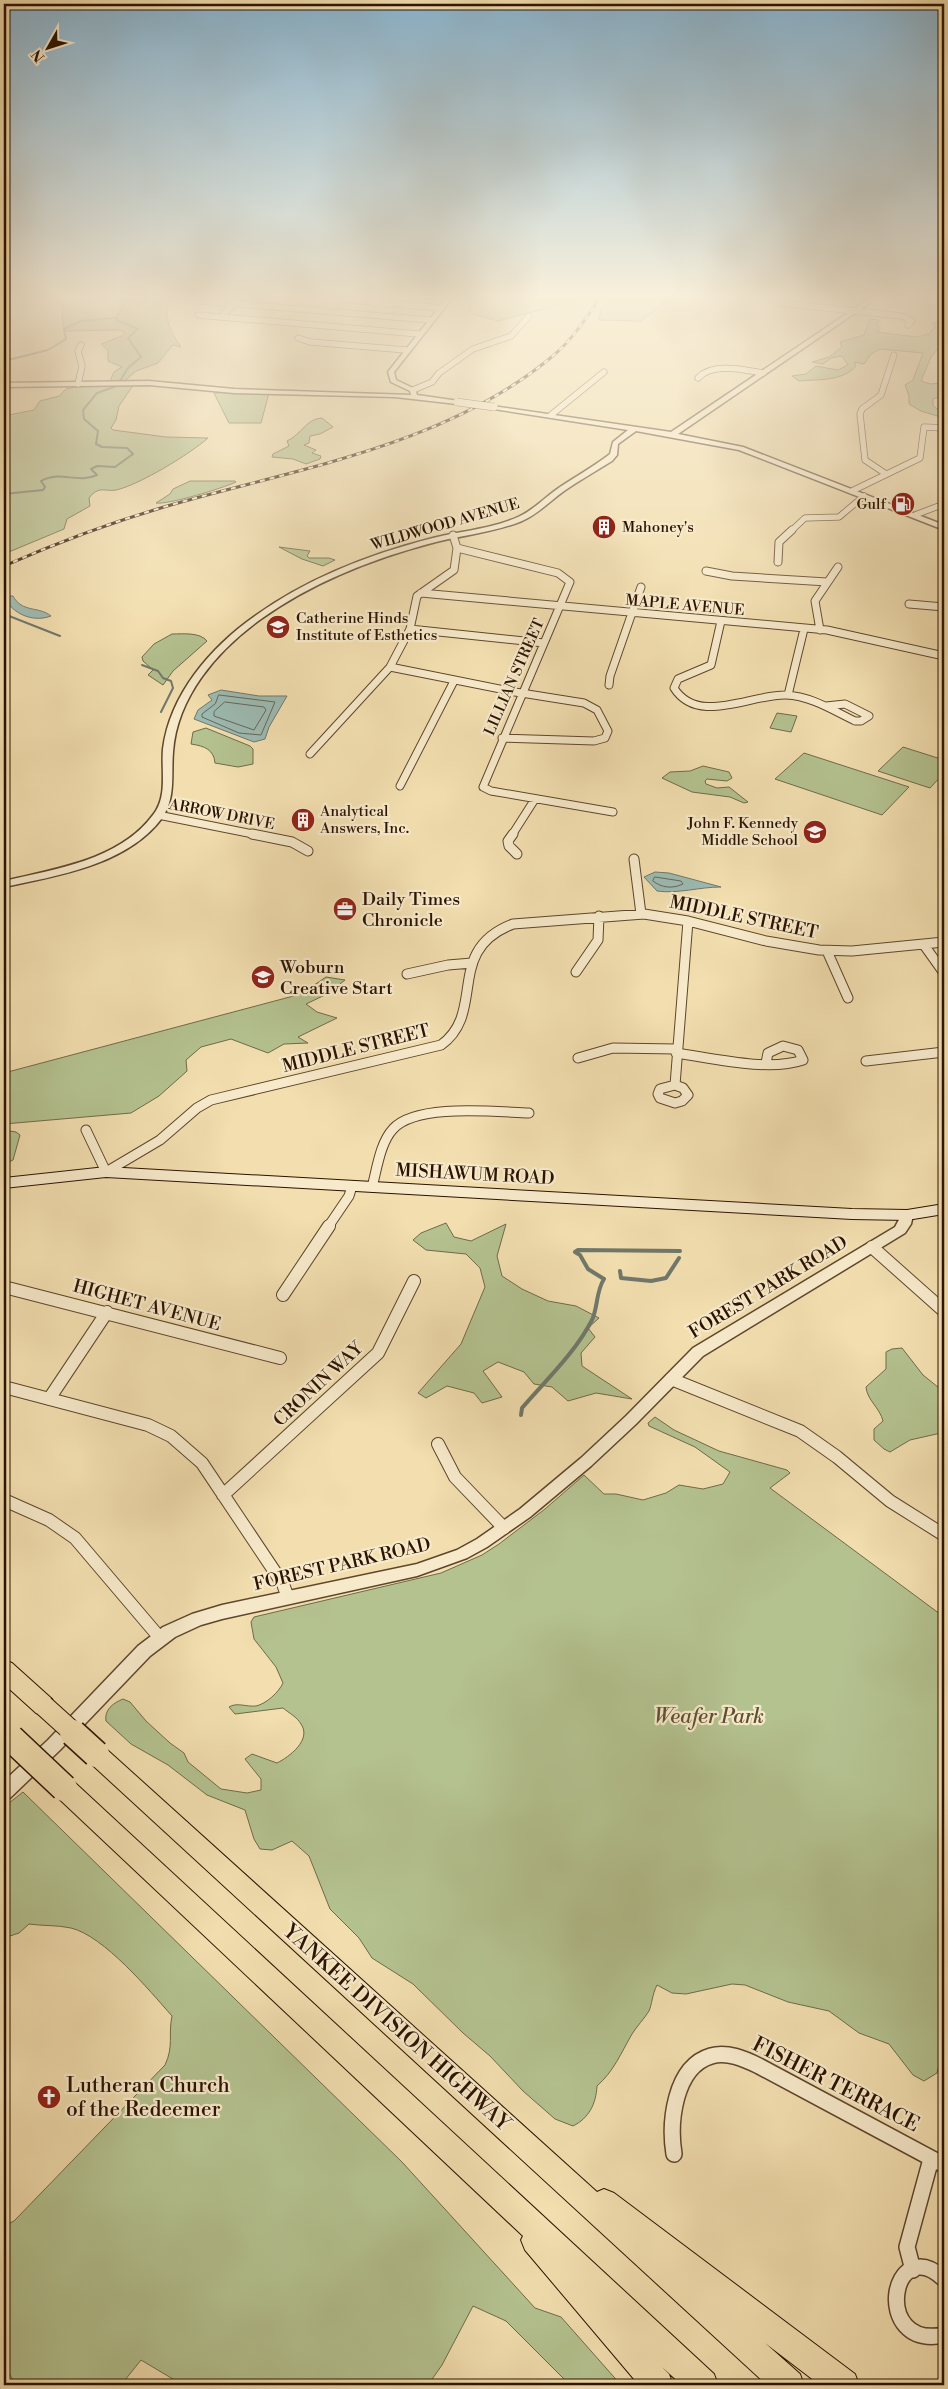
<svg xmlns="http://www.w3.org/2000/svg" width="948" height="2389" font-family="'Libre Bodoni',serif">
<style>
.green{fill:#b4c290;stroke:#706a48}
.water{fill:#9dbbb3;stroke:#70786b}
.lines{fill:none;stroke-linecap:round;stroke-linejoin:round}
.shore{stroke:#64675a;stroke-width:1}
.stream-far1{stroke:#70786b;stroke-width:2}
.stream{stroke:#70786b;stroke-width:4}
.minor-far4-casing{stroke:#5e462c;stroke-width:7}
.minor-far3-casing{stroke:#5e462c;stroke-width:9}
.minor-far2-casing{stroke:#5e462c;stroke-width:11}
.minor-far1-casing{stroke:#5e462c;stroke-width:14}
.minor-casing{stroke:#5e462c;stroke-width:18}
.tertiary-casing{stroke:#5e462c;stroke-width:3}
.secondary-casing{stroke:#2c1300;stroke-width:2}
.motorway-casing{stroke:#2c1300;stroke-width:2}
.minor-far4{stroke:#f7eacb;stroke-width:5.5}
.minor-far3{stroke:#f7eacb;stroke-width:7}
.minor-far2{stroke:#f7eacb;stroke-width:9}
.minor-far1{stroke:#f7eacb;stroke-width:12}
.minor{stroke:#f7eacb;stroke-width:15}
.tertiary{fill:#f7eacb;fill-rule:evenodd}
.secondary{fill:#f7eacb;fill-rule:evenodd}
.motorway{fill:#f2deaf;fill-rule:evenodd}
.rail-casing{stroke:#2c1300;stroke-width:3}
.rail{stroke:#f7eacb;stroke-width:2;stroke-dasharray:5;stroke-linecap:butt}
.tertiary-bridge-casing{stroke:#5e462c;stroke-width:8;stroke-linecap:butt}
.motorway-bridge-far1-casing{stroke:#2c1300;stroke-width:22;stroke-linecap:butt}
.motorway-bridge-casing{stroke:#2c1300;stroke-width:29;stroke-linecap:butt}
.tertiary-bridge{stroke:#f7eacb;stroke-width:7}
.motorway-bridge-far1{stroke:#f2deaf;stroke-width:20}
.motorway-bridge{stroke:#f2deaf;stroke-width:26}
.labels{text-anchor:middle;stroke-width:4.5;stroke-linejoin:round;paint-order:stroke}
.far-poi-label{font-size:15px;fill:#2c1300;stroke:#f7eacb;text-anchor:start}
.far-street-label{font-size:15px;fill:#2c1300;stroke:#f7eacb}
.poi-label{font-size:18px;fill:#2c1300;stroke:#f7eacb;text-anchor:start}
.street-label{font-size:18px;fill:#2c1300;stroke:#f7eacb}
.near-park-label{font-size:21px;font-style:italic;fill:#5c5032;stroke:#f7eacb}
.near-street-label{font-size:21px;fill:#2c1300;stroke:#f7eacb}
.near-poi-label{font-size:21px;fill:#2c1300;stroke:#f7eacb;text-anchor:start}
</style>
<rect width="100%" height="100%" fill="#f2deaf"/>
<filter id="stains"><feTurbulence type="fractalNoise" baseFrequency=".004" numOctaves="4"/><feColorMatrix values="0 0 0 0 .2 0 0 0 0 .09 0 0 0 0 .02 0 0 0 .5 -.17"/></filter>
<radialGradient id="worn" r=".72"><stop offset=".6" stop-color="#630" stop-opacity="0"/><stop offset="1" stop-color="#630" stop-opacity=".3"/></radialGradient>
<path class="green" d="M 62,296 L 170,296 C 163,316 169,331 181,347 L 173,345 L 158,363 L 136,371 L 125,381 L 110,381 L 114,372 L 122,367 L 108,361 L 108,350 L 101,344 L 122,336 L 125,332 L 119,330 L 64,331 L 62,315 L 63,306 L 57,299 Z
M 482,296 L 587,296 L 590,297 L 498,321 L 472,314 L 468,309 L 472,301 Z
M 612,296 L 696,296 L 664,303 L 641,321 L 599,320 L 601,310 Z
M 870,319 L 879,320 L 877,325 L 881,328 L 877,332 L 917,337 L 929,334 L 935,327 L 932,323 L 944,321 L 944,332 L 937,339 L 944,341 L 944,344 L 941,345 L 931,357 L 921,381 L 930,384 L 941,383 L 944,385 L 944,395 L 933,399 L 933,406 L 944,414 L 944,418 L 921,411 L 909,404 L 909,396 L 905,385 L 913,380 L 923,353 L 880,349 L 871,354 L 864,364 L 854,362 L 856,366 C 842,382 818,379 799,381 L 792,376 L 806,374 L 816,366 L 838,370 L 848,365 L 842,356 L 831,358 L 823,364 L 812,362 L 829,357 L 842,347 L 840,342 L 864,335 Z
M 129,385 L 132,387 L 119,406 L 116,420 L 111,428 L 113,430 L 166,437 L 208,438 C 190,454 139,485 116,490 C 105,492 99,485 89,498 L 90,506 L 67,519 L 64,529 L 4,554 L 4,416 L 34,410 L 40,401 L 59,396 L 66,389 L 75,387 Z
M 230,392 L 269,393 L 261,423 L 229,423 L 214,393 Z
M 322,418 L 333,427 L 320,434 L 310,436 L 309,443 L 304,445 L 316,450 L 312,453 L 321,456 L 320,459 L 306,464 L 293,459 L 272,457 L 273,454 L 289,446 L 287,441 C 301,435 307,418 322,418 Z
M 190,481 L 235,481 L 236,482 C 223,488 168,505 156,503 L 170,494 L 173,489 Z
M 279,547 L 310,551 L 307,556 L 309,558 L 329,558 L 335,560 L 323,566 L 302,559 Z
M 172,634 C 183,634 200,632 207,641 L 173,671 L 163,685 L 148,675 L 153,670 L 143,661 L 142,657 L 154,644 Z
M 777,713 L 797,716 L 791,732 L 770,728 Z
M 206,728 L 250,746 L 253,749 L 253,764 L 238,767 L 215,763 C 214,750 205,746 191,744 L 193,732 Z
M 903,747 L 944,760 L 944,773 L 930,788 L 878,771 Z
M 804,753 L 909,787 L 882,815 L 775,779 Z
M 703,766 L 729,772 L 732,778 L 727,781 L 707,779 L 705,781 L 706,784 L 717,788 L 729,787 L 748,802 L 744,803 L 730,797 L 692,792 L 662,778 L 670,772 L 690,771 Z
M 326,977 L 345,980 L 327,994 L 306,1004 L 317,1012 L 337,1018 L 298,1037 L 308,1043 L 284,1044 L 268,1053 L 231,1039 L 201,1047 L 186,1060 L 187,1071 L 159,1096 L 131,1113 L 4,1124 L 4,1073 L 301,994 Z
M 4,1130 L 16,1132 L 20,1135 L 13,1160 L 5,1164 Z
M 446,1223 L 454,1237 L 471,1241 L 506,1224 L 497,1256 L 502,1276 L 522,1289 L 548,1301 L 576,1306 L 599,1318 L 588,1328 L 595,1337 L 581,1353 L 582,1366 L 632,1399 L 596,1393 L 568,1401 L 552,1387 L 534,1384 L 524,1372 L 498,1362 L 483,1371 L 502,1397 L 482,1403 L 474,1393 L 447,1386 L 426,1398 L 418,1393 L 461,1344 L 485,1287 L 480,1268 L 466,1254 L 426,1250 L 413,1240 L 421,1233 Z
M 902,1348 L 923,1375 L 944,1392 L 944,1434 L 941,1433 L 910,1440 L 890,1452 L 884,1449 L 874,1440 L 874,1429 L 883,1421 C 880,1408 867,1400 866,1387 L 886,1369 L 886,1352 L 892,1349 Z
M 655,1417 L 674,1430 L 719,1451 L 787,1470 L 790,1473 L 770,1488 L 940,1614 L 944,1614 L 944,2068 L 939,2065 L 937,2073 L 924,2081 L 913,2075 L 889,2044 L 859,2033 L 829,2011 L 788,2002 L 745,1985 L 732,1984 L 686,1994 L 672,1993 L 657,1985 C 652,1995 652,2004 649,2011 C 644,2019 637,2026 632,2034 C 621,2053 614,2071 597,2086 C 596,2104 589,2118 573,2126 L 555,2119 L 523,2091 L 490,2056 L 463,2033 L 413,1984 L 372,1958 L 359,1938 L 330,1909 L 309,1856 L 292,1841 L 272,1850 L 260,1849 L 254,1839 L 245,1810 L 207,1795 L 168,1765 L 131,1744 L 106,1721 C 104,1710 113,1703 123,1699 L 130,1702 L 146,1721 L 170,1743 L 184,1753 L 188,1762 L 221,1789 L 247,1793 L 261,1790 L 261,1779 L 245,1759 L 252,1754 L 277,1763 C 289,1757 312,1740 301,1724 C 297,1717 289,1713 283,1708 L 235,1714 L 229,1707 C 237,1702 246,1707 256,1706 C 266,1704 279,1692 283,1683 L 276,1667 L 254,1639 L 251,1622 L 254,1617 L 441,1573 L 482,1555 L 499,1544 L 545,1509 L 584,1475 L 604,1494 L 616,1494 L 643,1500 L 666,1493 L 679,1485 L 703,1489 L 723,1484 L 730,1472 L 695,1447 L 649,1426 L 648,1423 Z
M 23,1792 L 402,2162 L 535,2308 L 561,2317 L 621,2385 L 570,2385 L 506,2321 L 473,2306 L 442,2365 L 428,2385 L 183,2385 L 141,2360 L 121,2385 L 16,2385 L 4,2365 L 4,2226 L 14,2221 L 165,2065 C 174,2046 168,2035 172,2016 C 149,1990 104,1936 71,1928 C 58,1925 42,1926 29,1924 L 19,1933 L 4,1938 L 4,1807 Z"/>
<path class="water" d="M 8,596 L 13,596 C 22,613 39,606 51,616 C 35,622 17,616 7,602 Z
M 221,690 L 259,696 L 287,696 L 269,727 L 265,739 L 254,742 L 194,719 L 198,710 L 212,700 L 208,695 Z
M 655,872 L 669,873 L 721,887 C 699,887 678,894 657,891 L 644,877 Z"/>
<g class="lines">
<path class="shore" d="M 219,695 L 275,702 L 261,735 L 239,733 L 202,717 L 202,714 L 215,704 Z
M 225,702 L 264,707 L 266,710 L 254,730 L 214,716 L 214,712 Z
M 655,877 L 681,881 L 683,884 C 672,889 662,888 653,881 Z"/>
<path class="stream-far1" d="M 4,361 L 48,350 L 66,339 L 64,329 L 81,321 L 115,318
M 4,494 L 43,490 L 45,487 L 41,481 C 59,470 78,484 97,475 L 91,469 L 97,466 L 115,467 L 133,454 L 127,448 L 102,447 L 96,444 L 98,431 L 84,419 L 83,410 L 97,393 L 117,386 L 128,368 L 141,357 L 128,338 L 138,329 L 116,320 L 128,296
M 4,614 L 60,636
M 142,665 L 158,671 L 163,678 L 171,681 L 173,688 L 161,712"/>
<path class="stream" d="M 620,1271 L 621,1278 L 651,1281 L 666,1278 L 679,1258
M 521,1415 L 522,1408 C 546,1380 575,1353 592,1320 C 598,1307 596,1291 604,1279 L 588,1269 L 580,1255 L 575,1252 L 578,1250 L 680,1251"/>
<g class="minor-far4-casing">
<path id="minor-far4" d="M 241,296 L 221,317 L 419,334
M 305,296 L 441,308
M 776,296 L 774,301 L 779,303 L 902,316 L 912,321 L 908,325
M 202,301 L 430,320
M 198,315 L 221,317
M 298,338 L 310,342 L 406,350
M 698,378 C 713,362 744,370 763,373
M 78,384 L 82,366 L 78,351 L 81,345
M 413,390 L 432,382 L 439,373 L 473,349 L 511,336 L 529,316
M 551,415 L 604,372
M 886,474 L 865,460 L 860,414 L 862,409 L 881,395 L 894,355
M 852,491 L 920,458 L 924,427 L 944,428
M 915,515 L 944,504
M 790,532 L 805,518 L 839,517 L 864,496"/>
</g>
<g class="minor-far3-casing">
<path id="minor-far3" d="M 457,548 L 558,573 L 570,582 L 483,787 L 491,791 L 613,812
M 778,562 L 779,542 L 792,530
M 706,571 L 732,576 L 827,582
M 421,593 L 827,630 L 944,656
M 909,604 L 944,607
M 721,621 L 711,665 L 678,679 L 674,688 C 698,726 751,694 786,695 C 811,696 834,711 855,721 L 861,721 L 869,716 L 845,704 L 826,706
M 410,629 L 544,643
M 820,630 L 815,601 L 838,567
M 390,667 L 515,692 L 584,703 L 597,710 L 608,731 L 605,738 L 594,741 L 502,738
M 609,685 L 610,676 L 641,587
M 788,695 L 804,629
M 310,754 L 390,667 L 410,629 L 417,596 L 454,570 L 457,548 L 453,535
M 400,786 L 454,681
M 158,815 L 258,835
M 512,835 L 535,799"/>
</g>
<g class="minor-far2-casing">
<path id="minor-far2" d="M 252,834 L 292,842 L 308,851
M 513,834 L 508,841 L 509,846 L 517,854
M 634,859 L 641,914
M 924,945 L 944,973
M 827,951 L 848,998
M 576,972 L 598,940 L 599,916
M 407,974 L 448,965 L 472,963
M 676,1053 C 712,1058 768,1072 803,1060 L 798,1050 L 783,1046 L 768,1053 L 766,1063
M 578,1058 L 613,1048 L 676,1049
M 866,1061 L 944,1052
M 675,1085 L 683,1088 L 688,1095 L 682,1101 L 675,1103 L 660,1098 L 658,1094 L 660,1089 Z
M 675,1085 L 688,921
M 86,1130 L 106,1172 L 160,1140 L 197,1108 L 211,1100 L 441,1045 C 487,1012 444,950 513,924 L 644,914 L 688,921 L 766,941 L 819,950 L 852,951 L 944,942
M 372,1187 C 377,1169 380,1143 393,1129 C 416,1103 496,1112 529,1113
M 328,1227 L 349,1196 L 352,1186"/>
</g>
<g class="minor-far1-casing">
<path id="minor-far1" d="M 872,1247 L 944,1311
M 4,1287 L 280,1358
M 283,1295 L 329,1226
M 671,1379 L 800,1431 L 837,1457 L 890,1501 L 944,1535
M 4,1387 L 148,1425 L 171,1436 L 202,1463 L 283,1584 L 288,1598
M 49,1399 L 107,1312
M 438,1444 L 455,1477 L 504,1528
M 223,1495 L 378,1353 L 414,1281
M 4,1500 L 49,1520 L 75,1538 L 160,1638"/>
</g>
<g class="minor-casing">
<path id="minor" d="M 674,2154 C 669,2123 674,2067 711,2056 C 727,2051 745,2059 759,2066 L 944,2165
M 913,2270 L 907,2247 L 931,2159
M 944,2279 C 891,2230 871,2350 944,2335"/>
</g>
<g class="tertiary-casing">
<path id="tertiary" d="M 448,296 L 454,296 L 394,372 L 396,380 L 415,389 L 417,395 L 459,401 L 459,403 L 457,404 L 395,397 L 234,393 L 149,385 L 4,387 L 4,383 L 149,381 L 234,389 L 411,395 L 410,391 L 391,382 L 388,372 Z
M 873,296 L 880,296 L 678,434 L 743,447 L 944,525 L 944,530 L 739,450 L 636,431 L 618,444 L 617,455 L 612,461 C 596,471 580,480 564,491 C 550,501 538,514 522,521 C 495,532 465,535 436,542 C 374,558 313,582 261,619 C 218,650 177,696 173,752 C 171,774 176,798 162,818 C 127,865 57,876 4,887 L 4,881 C 55,869 120,860 153,815 C 168,796 161,771 163,749 C 170,694 211,647 255,616 C 308,578 370,554 433,538 C 461,531 491,529 518,517 C 534,510 545,497 560,487 C 575,477 591,468 606,457 L 610,454 L 613,442 L 628,430 L 494,409 L 492,408 L 492,406 L 671,432 Z
M 907,1211 L 913,1215 L 911,1224 L 905,1233 L 703,1356 L 636,1424 L 591,1466 L 530,1517 L 487,1547 L 467,1558 L 417,1576 L 222,1619 L 201,1625 L 175,1637 L 150,1656 L 60,1750 L 10,1798 L 4,1800 L 4,1781 L 48,1740 L 138,1646 L 163,1627 L 192,1614 L 222,1605 L 417,1564 L 457,1550 L 477,1539 L 520,1509 L 581,1458 L 626,1416 L 693,1348 L 895,1227 L 903,1212 Z"/>
</g>
<g class="secondary-casing">
<path id="secondary" d="M 106,1167 L 852,1209 L 907,1210 L 944,1204 L 944,1214 L 907,1220 L 852,1219 L 106,1177 L 4,1188 L 4,1178 Z"/>
</g>
<g class="motorway-casing">
<path id="motorway" d="M 4,1660 L 12,1663 L 52,1699 L 55,1706 L 52,1713 L 44,1716 L 36,1713 L 4,1684 Z
M 96,1743 L 104,1747 L 597,2192 L 604,2189 L 614,2193 L 855,2374 L 859,2385 L 820,2385 L 765,2343 L 800,2374 L 804,2385 L 767,2385 L 88,1761 L 84,1754 L 88,1747 Z
M 64,1777 L 72,1780 L 714,2374 L 718,2385 L 682,2385 L 662,2367 L 669,2374 L 673,2385 L 639,2385 L 525,2250 L 521,2240 L 523,2236 L 56,1796 L 52,1788 L 56,1780 Z"/>
</g>
<use href="#minor-far4" class="minor-far4"/>
<use href="#minor-far3" class="minor-far3"/>
<use href="#minor-far2" class="minor-far2"/>
<use href="#minor-far1" class="minor-far1"/>
<use href="#minor" class="minor"/>
<use href="#tertiary" class="tertiary"/>
<use href="#secondary" class="secondary"/>
<use href="#motorway" class="motorway"/>
<g class="rail-casing">
<path id="rail" d="M 4,566 C 63,540 123,518 185,501 C 311,466 451,442 554,355 C 573,339 587,317 601,296"/>
</g>
<use href="#rail" class="rail"/>
<g class="tertiary-bridge-casing">
<path id="tertiary-bridge" d="M 457,402 L 494,407"/>
</g>
<g class="motorway-bridge-far1-casing">
<path id="motorway-bridge-far1" d="M 44,1706 L 75,1734"/>
</g>
<g class="motorway-bridge-casing">
<path id="motorway-bridge" d="M 73,1733 L 96,1754
M 11,1738 L 64,1788"/>
</g>
<use href="#tertiary-bridge" class="tertiary-bridge"/>
<use href="#motorway-bridge-far1" class="motorway-bridge-far1"/>
<use href="#motorway-bridge" class="motorway-bridge"/>
</g>
<linearGradient id="sky" x2="0" y2="1"><stop stop-color="#8ab7d3"/><stop offset="0.47" stop-color="#f9f0db"/><stop offset="1" stop-color="#f9f0db" stop-opacity="0"/></linearGradient>
<rect width="948" height="631" fill="url(#sky)"/>
<defs>
<g id="fuel-disc" transform="scale(1.25)"><circle r="9.5" fill="#8f2418" stroke="#f7eacb"/><path d="M-5.5-6h7V0h2V4h1.3V-2.5L3-4.5l.8-.8L6-3V5H2.5V1h-1V6h-7ZM-4.2-4.7v3.2H.2V-4.7Z" fill="#fff"/></g>
<g id="building-disc" transform="scale(1.25)"><circle r="9.5" fill="#8f2418" stroke="#f7eacb"/><path d="M-4-6H4V6H1V3H-1V6H-4ZM-2.5-4.3h1.7v1.8h-1.7ZM.8-4.3h1.7v1.8H.8ZM-2.5-1h1.7V.8h-1.7ZM.8-1h1.7V.8H.8Z" fill="#fff"/></g>
<g id="school-disc" transform="scale(1.25)"><circle r="9.5" fill="#8f2418" stroke="#f7eacb"/><path d="M0-5L7-2L0 1L-7-2ZM-4 1L0 2.5L4 1V4Q0 6-4 4Z" fill="#fff"/></g>
<g id="office-disc" transform="scale(1.25)"><circle r="9.5" fill="#8f2418" stroke="#f7eacb"/><path d="M-6-3h4V-5.5h4V-3h4V5H-6ZM-1-4.5V-3h2v-1.5ZM-6 0V1H6V0Z" fill="#fff"/></g>
<g id="church-disc" transform="scale(1.25)"><circle r="9.5" fill="#8f2418" stroke="#f7eacb"/><path d="M-1.2-6h2.4v3.5h3.3v2.4h-3.3V6h-2.4V-.1h-3.3v-2.4h3.3Z" fill="#fff"/></g>
</defs>
<g fill-rule="evenodd">
<use href="#fuel-disc" x="903" y="504"/>
<use href="#building-disc" x="604" y="527"/>
<use href="#school-disc" x="278" y="627"/>
<use href="#building-disc" x="303" y="820"/>
<use href="#school-disc" x="815" y="832"/>
<use href="#office-disc" x="345" y="909"/>
<use href="#school-disc" x="263" y="977"/>
<use href="#church-disc" x="49" y="2097"/>
</g>
<g class="labels">
<g class="far-poi-label">
<text x="886" y="509" text-anchor="end">Gulf</text>
<text x="622" y="532">Mahoney's</text>
<text x="296" y="623">Catherine Hinds<tspan x="296" dy="17">Institute of Esthetics</tspan></text>
<text x="320" y="816">Analytical<tspan x="320" dy="17">Answers, Inc.</tspan></text>
<text x="798" y="828" text-anchor="end">John F. Kennedy<tspan x="798" dy="17">Middle School</tspan></text>
</g>
<g class="far-street-label">
<text transform="translate(445 524) rotate(-16)" y="5">WILDWOOD AVENUE</text>
<text transform="translate(685 605) rotate(5)" y="5">MAPLE AVENUE</text>
<text transform="translate(514 677) rotate(-66)" y="5">LILLIAN STREET</text>
<text transform="translate(222 814) rotate(11)" y="5">ARROW DRIVE</text>
</g>
<g class="poi-label">
<text x="362" y="905">Daily Times<tspan x="362" dy="21">Chronicle</tspan></text>
<text x="280" y="973">Woburn<tspan x="280" dy="21">Creative Start</tspan></text>
</g>
<g class="street-label">
<text transform="translate(744 917) rotate(12)" y="6">MIDDLE STREET</text>
<text transform="translate(356 1048) rotate(-14)" y="6">MIDDLE STREET</text>
<text transform="translate(475 1174) rotate(3)" y="6">MISHAWUM ROAD</text>
<text transform="translate(768 1287) rotate(-31)" y="6">FOREST PARK ROAD</text>
<text transform="translate(147 1305) rotate(15)" y="6">HIGHET AVENUE</text>
<text transform="translate(318 1384) rotate(-43)" y="6">CRONIN WAY</text>
<text transform="translate(342 1564) rotate(-13)" y="6">FOREST PARK ROAD</text>
</g>
<g class="near-park-label">
<text x="709" y="1723">Weafer Park</text>
</g>
<g class="near-street-label">
<text transform="translate(397 2027) rotate(42)" y="7">YANKEE DIVISION HIGHWAY</text>
<text transform="translate(836 2084) rotate(27)" y="7">FISHER TERRACE</text>
</g>
<g class="near-poi-label">
<text x="66" y="2092">Lutheran Church<tspan x="66" dy="24">of the Redeemer</tspan></text>
</g>
</g>
<rect width="948" height="2389" fill="none" stroke="#f2deaf" stroke-width="20"/>
<rect x="5" y="5" width="938" height="2379" fill="none" stroke="#2c1300" stroke-width="2.5"/>
<rect x="10" y="10" width="928" height="2369" fill="none" stroke="#2c1300"/>
<g transform="translate(48 48) rotate(231)" stroke="#f7eacb" stroke-width="4" paint-order="stroke">
<path d="M0-4L9 19L0 12L-9 19Z" fill="#2c1300"/>
<text y="-8" font-size="14" font-weight="bold" text-anchor="middle" fill="#2c1300">N</text>
</g>
<rect width="100%" height="100%" filter="url(#stains)"/>
<rect width="100%" height="100%" fill="url(#worn)"/>
</svg>
